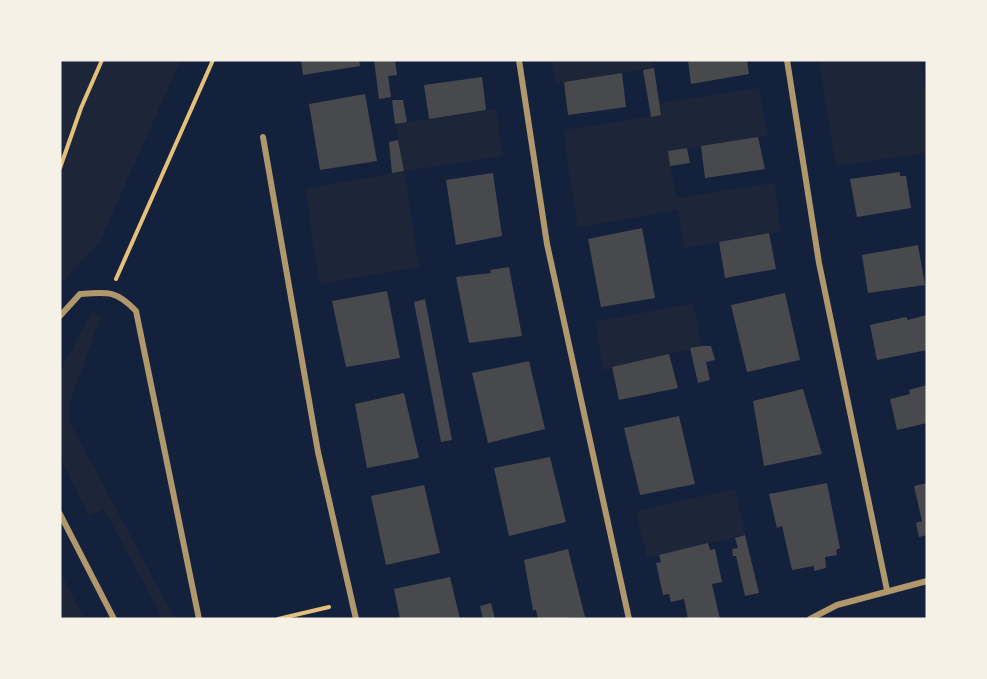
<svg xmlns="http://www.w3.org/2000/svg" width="987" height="679" font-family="'Open Sans',sans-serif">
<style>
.green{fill:#1d2539}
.building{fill:#48494c}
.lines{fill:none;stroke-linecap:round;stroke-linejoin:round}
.path{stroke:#e5c07b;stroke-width:4}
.minor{stroke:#b1986c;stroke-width:6}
</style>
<rect width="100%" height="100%" fill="#14213d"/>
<path class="green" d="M 60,60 L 181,60 L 100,241 L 60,285 Z
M 552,60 L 653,60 L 654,68 L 555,83 Z
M 819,60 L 920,60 L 927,101 L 927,153 L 836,166 Z
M 759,88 L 767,136 L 668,152 L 676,198 L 774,183 L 781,231 L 684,248 L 678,210 L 578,227 L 563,130 L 661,115 L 659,103 Z
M 496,109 L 503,156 L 404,171 L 419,267 L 320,284 L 305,189 L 404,171 L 395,124 Z
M 693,303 L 702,346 L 604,370 L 595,322 Z
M 91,313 L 101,316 L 69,405 L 69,421 L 175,619 L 163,619 L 104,509 L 89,516 L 60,457 L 60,371 Z
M 735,489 L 745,535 L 647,558 L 636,511 Z
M 60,571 L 84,619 L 60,619 Z"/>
<path class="building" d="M 301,60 L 359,60 L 360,66 L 303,75 Z
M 374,60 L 395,60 L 397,75 L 388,76 L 391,97 L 379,99 Z
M 688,60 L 747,60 L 749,74 L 691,84 Z
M 654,68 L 661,115 L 651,117 L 643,70 Z
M 622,73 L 626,107 L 568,115 L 564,82 Z
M 482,77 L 486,110 L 429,119 L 424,85 Z
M 365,94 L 377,161 L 320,170 L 309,104 Z
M 392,100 L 403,100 L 407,122 L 395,124 Z
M 758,137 L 765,169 L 705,178 L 701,146 Z
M 398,140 L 404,171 L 392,173 L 389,142 Z
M 687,148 L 690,163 L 670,166 L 668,151 Z
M 900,172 L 900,176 L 906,176 L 911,208 L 857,217 L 850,179 Z
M 493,173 L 502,236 L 456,245 L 446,180 Z
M 642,228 L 655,298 L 601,307 L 588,239 Z
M 769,233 L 776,269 L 725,278 L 719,242 Z
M 918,245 L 925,285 L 868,293 L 862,255 Z
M 509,267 L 522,336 L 469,343 L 456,277 L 491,273 L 490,270 Z
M 387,291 L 400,358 L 346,367 L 332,301 Z
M 785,293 L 800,360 L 747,372 L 731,305 Z
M 425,299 L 452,440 L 441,442 L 414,302 Z
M 927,315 L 927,350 L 877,360 L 870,325 L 906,317 L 908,320 Z
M 702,346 L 711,346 L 715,360 L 706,362 L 710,380 L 698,383 L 690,348 Z
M 669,354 L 678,388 L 619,400 L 612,367 Z
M 529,361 L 545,429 L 488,443 L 472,373 Z
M 927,385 L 927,423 L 897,430 L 890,399 L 910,394 L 909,390 Z
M 803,389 L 822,454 L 764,466 L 753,401 Z
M 404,393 L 419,458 L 367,468 L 355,404 Z
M 679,416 L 695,484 L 640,495 L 624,428 Z
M 550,457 L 566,522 L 509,536 L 494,468 Z
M 827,483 L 840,548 L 836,550 L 837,555 L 825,557 L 826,568 L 814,571 L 814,566 L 792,570 L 782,526 L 777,528 L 769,494 Z
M 927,483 L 927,535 L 919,537 L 916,523 L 922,521 L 914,486 Z
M 424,485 L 440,553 L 386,565 L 371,496 Z
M 745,535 L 759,593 L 745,596 L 736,556 L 733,556 L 732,549 L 738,548 L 735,538 Z
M 708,543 L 710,550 L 715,549 L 722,582 L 712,584 L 720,619 L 688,619 L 684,599 L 671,602 L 669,594 L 663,595 L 656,563 L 661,562 L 659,555 Z
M 568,549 L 585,617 L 538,619 L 536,610 L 533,610 L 524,560 Z
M 450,577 L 460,619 L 400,619 L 394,589 Z
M 491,603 L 495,619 L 483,619 L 480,606 Z"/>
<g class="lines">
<path class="path" d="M 60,168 L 81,108 L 102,60
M 116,279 L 213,60
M 278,619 L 329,607"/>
<path class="minor" d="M 519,60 L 547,244 L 629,619
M 787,60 L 819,263 L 887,590
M 263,137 L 318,452 L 356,619
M 60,316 L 80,294 C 107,292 116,290 136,311 L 199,619
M 60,514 L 114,619
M 810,619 L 837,605 L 927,581"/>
</g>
<rect width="987" height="679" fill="none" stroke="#f6f1e7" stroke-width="123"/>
</svg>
